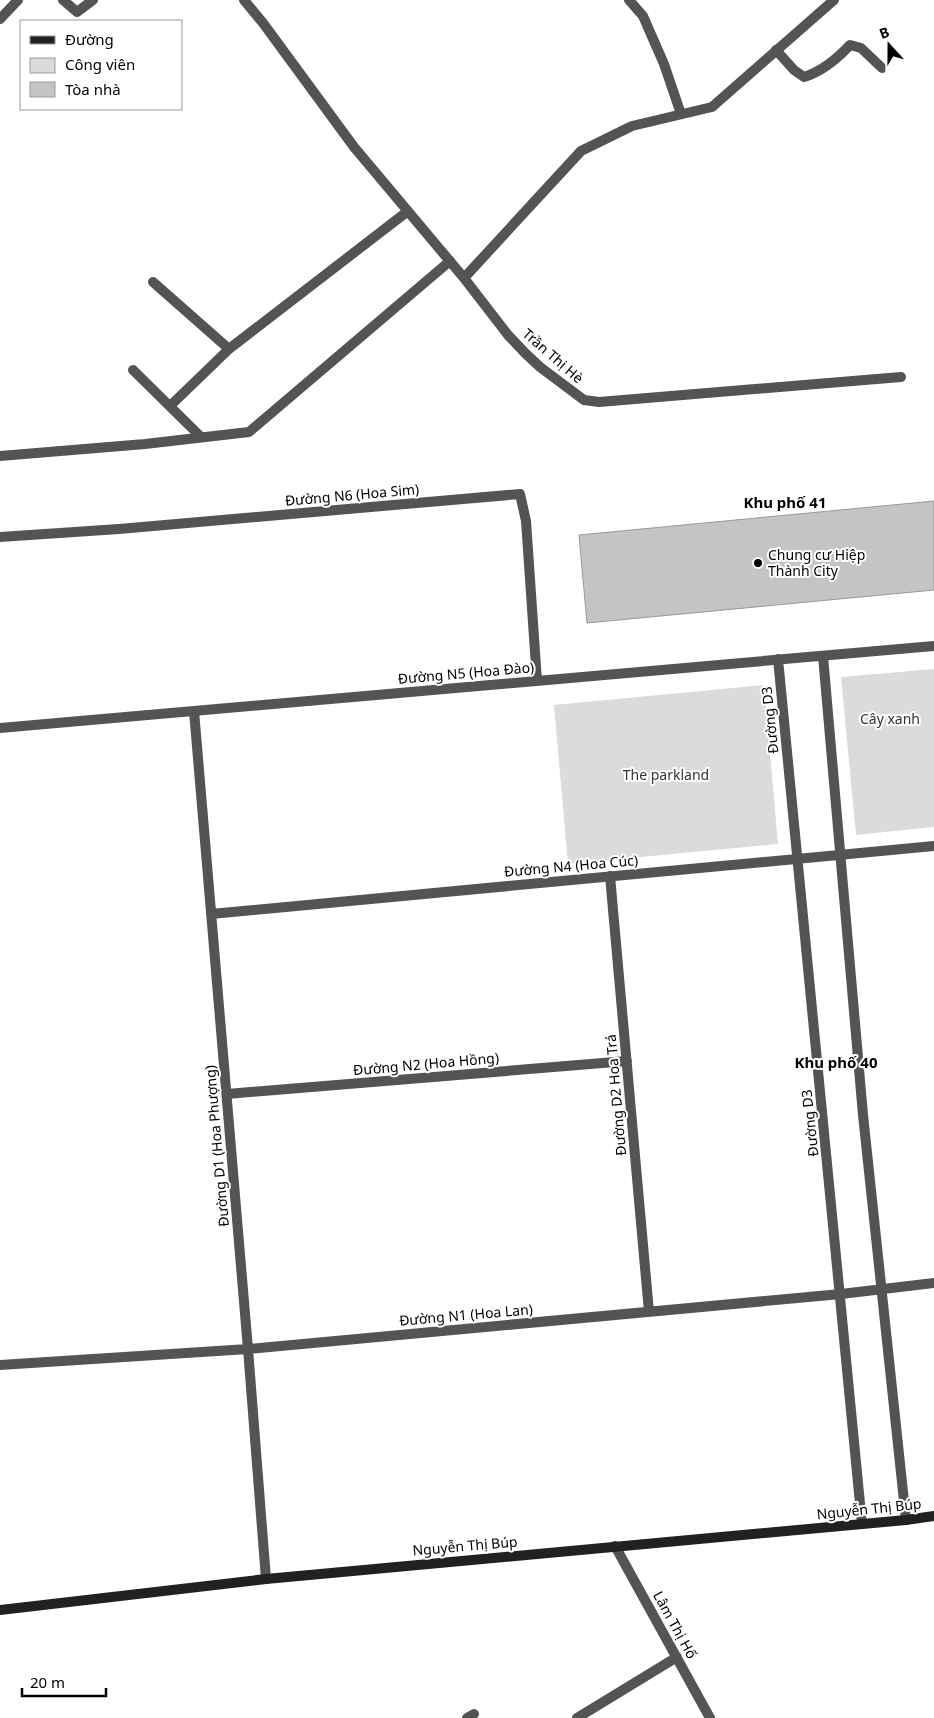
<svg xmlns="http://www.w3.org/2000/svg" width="934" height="1718" font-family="'Noto Sans',sans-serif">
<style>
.green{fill:#dbdbdb}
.building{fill:#c4c4c4;stroke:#989898}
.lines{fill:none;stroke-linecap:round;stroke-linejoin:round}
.lane{stroke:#545454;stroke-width:10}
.street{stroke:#545454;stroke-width:10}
.secondary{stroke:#212121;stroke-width:10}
.poi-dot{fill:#000;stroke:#fff;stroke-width:2}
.labels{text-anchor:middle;stroke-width:4;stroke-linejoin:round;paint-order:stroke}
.street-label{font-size:14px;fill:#000;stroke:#fff}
.poi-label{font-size:14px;fill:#000;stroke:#fff;text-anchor:start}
.park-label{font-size:14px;fill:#323232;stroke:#fff}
.neighbourhood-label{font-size:15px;font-weight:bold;fill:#000;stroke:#fff}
</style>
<rect width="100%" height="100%" fill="#fff"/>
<path class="green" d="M 934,669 L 934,827 L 856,835 L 841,677 Z
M 764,685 L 778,844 L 568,864 L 554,705 Z"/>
<path class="building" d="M 934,501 L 934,590 L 587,623 L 579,535 Z"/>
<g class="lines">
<path class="lane" d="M 776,50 L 794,70 L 804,77 C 823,71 837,59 850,45 L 861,48 L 882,68
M 0,456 L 145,444 L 249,432 L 450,261
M 467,1718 L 474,1714"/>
<path class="street" d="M 63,0 L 77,12 L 93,0
M 244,0 L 263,23 L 354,147 L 464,278
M 629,0 L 643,16 L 664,64 L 681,114
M 834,0 L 712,107 L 632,126 L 581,151 L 464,278 L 508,335 L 525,353 L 540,367 L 584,400 L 599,402 L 901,377
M 0,19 L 18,0
M 153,282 L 229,349
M 133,370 L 201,437
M 170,406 L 229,349 L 408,211
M 0,537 L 119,529 L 520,494 L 526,521 L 537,681
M 823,656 L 863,1115 L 906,1520
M 778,659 L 862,1524
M 194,711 L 248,1349 L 266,1579
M 0,728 L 934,646
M 610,876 L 649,1312
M 211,914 L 934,846
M 227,1094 L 627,1061
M 0,1365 L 248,1349 L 841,1294 L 934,1283
M 615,1546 L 710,1718
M 577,1718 L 677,1657"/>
<path class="secondary" d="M 0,1610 L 266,1579 L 906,1520 L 934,1516"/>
</g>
<circle class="poi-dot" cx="758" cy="563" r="5"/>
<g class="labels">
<g class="street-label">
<text transform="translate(553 356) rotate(41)" y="5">Trần Thị Hè</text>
<text transform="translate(352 495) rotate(-5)" y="5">Đường N6 (Hoa Sim)</text>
<text transform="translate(466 673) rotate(-5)" y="5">Đường N5 (Hoa Đào)</text>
<text transform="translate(770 720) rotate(-96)" y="5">Đường D3</text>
<text transform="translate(571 866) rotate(-5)" y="5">Đường N4 (Hoa Cúc)</text>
<text transform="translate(426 1064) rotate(-5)" y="5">Đường N2 (Hoa Hồng)</text>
<text transform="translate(616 1095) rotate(-95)" y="5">Đường D2 Hoa Trá</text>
<text transform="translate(810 1123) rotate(-96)" y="5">Đường D3</text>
<text transform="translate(217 1146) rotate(-95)" y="5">Đường D1 (Hoa Phượng)</text>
<text transform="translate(466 1315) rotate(-5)" y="5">Đường N1 (Hoa Lan)</text>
<text transform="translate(869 1509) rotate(-6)" y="5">Nguyễn Thị Búp</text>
<text transform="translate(465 1546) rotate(-5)" y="5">Nguyễn Thị Búp</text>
<text transform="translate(675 1625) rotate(61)" y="5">Lâm Thị Hố</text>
</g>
<g class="poi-label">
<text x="768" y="560">Chung cư Hiệp<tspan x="768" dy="16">Thành City</tspan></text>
</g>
<g class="park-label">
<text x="890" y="724">Cây xanh</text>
<text x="666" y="780">The parkland</text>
</g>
<g class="neighbourhood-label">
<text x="785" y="508">Khu phố 41</text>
<text x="836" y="1068">Khu phố 40</text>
</g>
</g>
<rect x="20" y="20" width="162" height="90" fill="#ffffff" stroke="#999999"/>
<rect x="30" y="36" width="25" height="8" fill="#212121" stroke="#999999"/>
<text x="65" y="45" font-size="15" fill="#000000">Đường</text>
<rect x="30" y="58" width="25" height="15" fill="#dbdbdb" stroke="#999999"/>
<text x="65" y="70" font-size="15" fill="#000000">Công viên</text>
<rect x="30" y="82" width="25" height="15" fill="#c4c4c4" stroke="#999999"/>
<text x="65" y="95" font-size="15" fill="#000000">Tòa nhà</text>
<g transform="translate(889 45) rotate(339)" stroke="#ffffff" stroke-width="4" paint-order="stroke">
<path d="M0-4L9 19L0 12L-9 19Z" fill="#000000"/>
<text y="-8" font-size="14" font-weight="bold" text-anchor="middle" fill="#000000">B</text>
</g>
<path d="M22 1688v8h84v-8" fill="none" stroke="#000000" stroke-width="2.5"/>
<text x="30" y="1688" font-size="15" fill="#000000" stroke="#ffffff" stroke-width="4" paint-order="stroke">20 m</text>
</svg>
